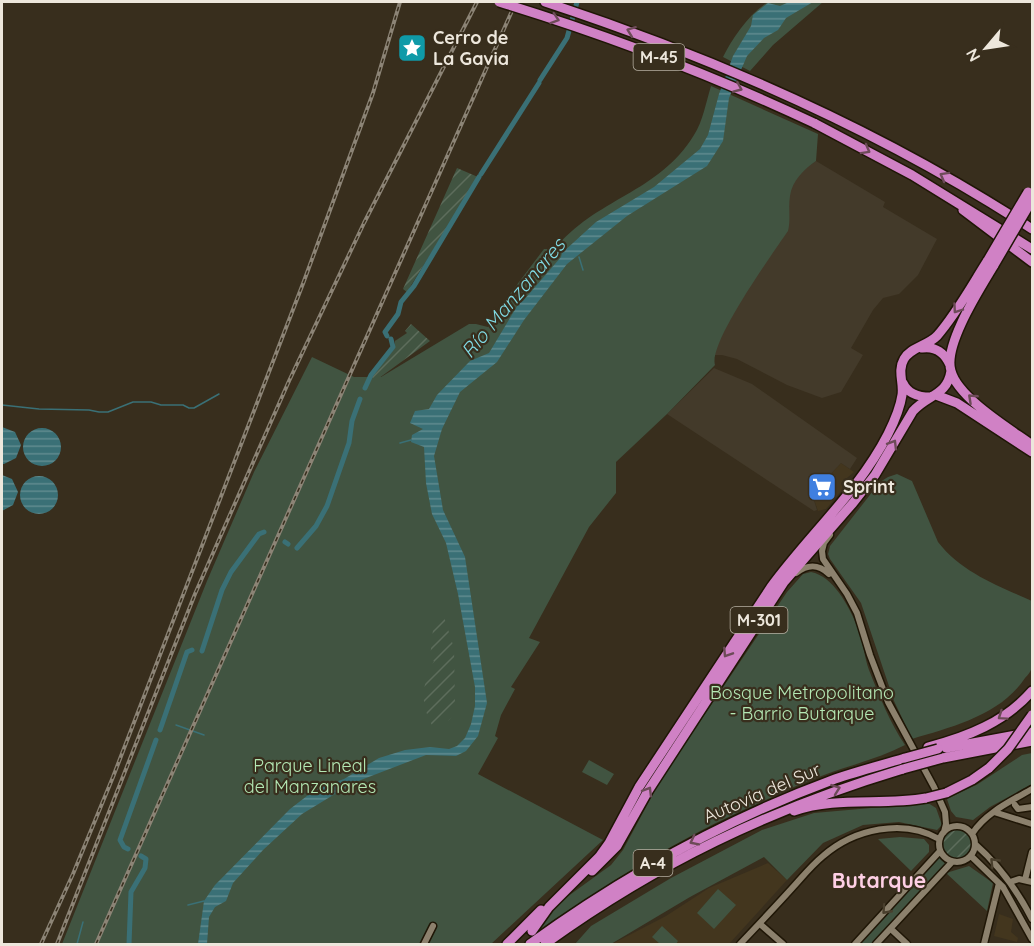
<svg xmlns="http://www.w3.org/2000/svg" width="1034" height="946" font-family="Quicksand,sans-serif">
<style>
.built{fill:#43361e}
.industrial{fill:#433a2a}
.green{fill:#415441}
.garden{fill:url(#garden-furrows)}
.water{fill:url(#water-rules)}
.lines{fill:none;stroke-linecap:round;stroke-linejoin:round}
.stream{stroke:#3a7076;stroke-width:1.5}
.canal{stroke:#3a7076;stroke-width:5}
.minor-casing{stroke:#1f1606;stroke-width:9}
.highway-casing{stroke:#1f1606;stroke-width:12}
.minor{stroke:#8c816d;stroke-width:6}
.highway{stroke:#d081c5;stroke-width:9}
.rail-casing{stroke:#8c8476;stroke-width:4}
.rail{stroke:#382e1d;stroke-width:1.5;stroke-dasharray:4.5;stroke-linecap:butt}
.highway-bridge-casing{stroke:#1f1606;stroke-width:12;stroke-linecap:butt}
.highway-bridge{stroke:#d081c5;stroke-width:9}
.oneway{stroke:#6d4b58}
.oneway2{stroke:#493f2d}
.labels{text-anchor:middle;stroke-width:4.5;stroke-linejoin:round;paint-order:stroke}
.shield{fill:#382e1d;stroke:#b7b0a3;stroke-width:1.5}
.shield-label{font-size:16px;font-weight:bold;fill:#ede7dc}
.poi-label{font-size:18px;font-weight:bold;fill:#ede7dc;stroke:#382e1d;text-anchor:start}
.park-label{font-size:18px;fill:#b4e8b4;stroke:#382e1d}
.street-label{font-size:18px;fill:#ede7dc;stroke:#382e1d}
.water-label{font-size:20px;font-style:italic;fill:#80dbe5;stroke:#382e1d}
.quarter-label{font-size:21px;font-weight:bold;fill:#fecfe5;stroke:#382e1d}
</style>
<defs>
<pattern id="garden-furrows" width="10" height="10" patternUnits="userSpaceOnUse" patternTransform="scale(1.5)"><rect width="10" height="10" fill="#415441"/><path d="M-1 1l2-2M0 10L10 0M9 11l2-2" fill="none" stroke="#5d6d5c"/></pattern>
<pattern id="water-rules" width="6" height="5" patternUnits="userSpaceOnUse" patternTransform="scale(1.5)"><rect width="6" height="5" fill="#3a7076"/><path d="M0 2.5h6" fill="none" stroke="#608b8f"/></pattern>
</defs>
<rect width="100%" height="100%" fill="#382e1d"/>
<path class="built" d="M 841,463 L 854,472 L 841,483 L 843,489 L 826,509 L 818,511 L 812,494 Z
M 768,863 L 787,880 L 729,944 L 612,944 L 666,916 L 709,888 Z
M 999,914 L 1013,919 L 1011,932 L 1018,938 L 1017,942 L 994,936 Z"/>
<path class="industrial" d="M 816,161 L 885,202 L 883,207 L 937,239 L 918,275 L 899,294 L 883,298 L 873,310 L 851,348 L 863,355 L 841,392 L 822,398 L 787,385 L 737,359 L 722,355 L 713,355 L 787,192 L 803,170 Z
M 714,368 L 752,384 L 857,458 L 850,469 L 841,463 L 812,494 L 817,510 L 814,511 L 667,414 Z"/>
<path class="green" d="M 768,2 L 823,2 L 773,45 L 750,71 L 723,57 C 733,37 749,14 768,2 Z
M 711,86 L 818,134 L 816,161 C 804,169 792,181 790,196 C 788,208 791,219 788,231 C 773,253 708,343 715,365 L 667,414 L 616,462 L 616,493 L 589,527 L 529,638 L 540,642 L 511,687 L 515,689 L 501,715 L 495,736 L 498,738 L 478,774 L 603,840 L 491,944 L 62,944 L 207,581 L 254,472 L 312,357 L 354,377 L 381,377 L 469,324 L 476,324 L 488,327 L 503,303 L 544,249 L 555,249 C 594,199 659,193 694,135 C 703,121 706,102 711,86 Z
M 897,474 L 912,481 L 938,542 C 962,573 999,586 1032,601 C 1033,618 1034,651 1032,666 C 1032,670 1028,675 1025,678 C 1001,715 952,727 912,739 L 894,701 L 861,603 L 830,559 L 828,554 L 830,546 L 880,482 L 888,477 Z
M 811,572 C 833,576 849,606 857,626 C 863,640 864,656 869,670 C 879,695 890,723 905,745 C 880,758 851,765 824,775 C 801,783 779,794 757,804 C 680,837 609,883 539,930 L 547,917 L 560,902 L 611,865 L 623,850 L 660,781 L 787,592 L 803,574 Z
M 1032,753 L 1032,784 L 990,807 L 973,820 L 956,817 L 951,811 L 947,799 L 978,784 L 1022,755 Z
M 589,760 L 614,774 L 607,785 L 582,772 Z
M 928,803 L 936,808 L 942,825 L 937,830 L 899,822 L 863,825 L 823,843 L 787,880 L 764,857 L 690,897 L 611,944 L 575,944 L 591,926 L 671,878 L 762,830 L 814,813 Z
M 900,837 L 924,839 L 929,845 L 929,852 L 911,871 L 878,839 Z
M 938,857 L 946,864 L 873,944 L 858,944 Z
M 969,866 L 993,883 L 987,911 L 946,873 Z
M 718,889 L 736,905 L 714,929 L 697,913 Z
M 662,926 L 678,941 L 676,944 L 660,944 L 652,937 Z"/>
<path class="garden" d="M 457,168 L 478,177 L 407,292 L 403,289 Z
M 411,324 L 430,341 L 375,381 L 372,377 L 395,348 L 395,341 L 407,333 L 405,331 Z
M 444,617 L 454,648 L 455,705 L 453,715 L 449,720 L 433,727 C 419,702 422,685 434,661 L 430,658 L 434,620 Z
M942 844a15 15 0 1 1 30 0a15 15 0 1 1-30 0Z"/>
<path class="water" d="M 789,2 L 813,2 L 786,18 L 778,30 L 764,38 L 747,56 L 729,98 L 723,141 L 707,166 L 627,216 L 567,264 L 524,320 L 497,362 L 460,392 L 442,429 L 434,456 L 443,510 L 465,557 L 487,703 L 478,736 L 466,751 L 456,756 L 426,755 L 353,783 L 302,814 L 263,850 L 233,883 L 226,901 L 215,907 L 209,917 L 207,944 L 198,944 L 204,901 L 215,885 L 290,809 L 316,789 L 344,779 L 379,758 L 405,750 L 430,747 L 449,749 L 457,746 L 465,738 L 471,724 L 475,706 L 475,687 L 458,594 L 446,543 L 432,514 L 426,483 L 424,447 L 411,442 L 412,435 L 423,429 L 410,423 L 415,411 L 429,409 L 437,395 L 470,361 L 489,353 L 519,303 L 523,301 L 561,257 L 562,253 L 596,222 L 654,187 L 700,149 L 708,135 L 719,94 L 733,56 L 751,26 L 753,15 L 768,3 L 780,6 Z
M 2,427 L 15,432 L 21,445 L 16,458 L 4,464 L 2,464 Z
M23 447a19 19 0 1 1 38 0a19 19 0 1 1-38 0Z
M 2,475 L 12,479 L 18,492 L 13,505 L 2,511 Z
M20 495a19 19 0 1 1 38 0a19 19 0 1 1-38 0Z"/>
<g class="lines">
<path class="stream" d="M 579,257 L 583,270
M 2,405 L 39,409 L 89,410 L 99,412 L 108,412 L 133,402 L 151,402 L 161,405 L 183,405 L 189,408 L 194,408 L 219,394
M 400,443 L 411,440
M 176,725 L 204,735
M 188,905 L 204,901
M 77,944 L 83,922"/>
<path class="canal" d="M 540,80 L 567,38 L 577,2
M 481,174 L 539,83
M 387,336 L 385,332 L 398,314 L 401,302 L 414,286 L 479,177
M 365,388 L 371,375 L 393,347 L 391,339
M 285,542 L 288,544
M 297,548 L 316,526 L 327,506 L 349,443 L 352,421 L 360,399
M 202,651 L 222,590 L 231,572 L 259,534 L 264,532
M 160,730 L 187,652 L 192,650
M 128,849 L 124,847 L 120,840 L 156,740
M 129,944 L 131,892 L 145,868 L 146,859 L 141,856"/>
<g class="minor-casing">
<path id="minor" d="M 830,535 L 824,543 L 822,551 L 823,559 L 847,594 L 857,613 L 870,655 L 888,702 L 934,787 L 945,812 L 946,824 L 944,832
M 796,573 C 808,564 818,564 829,574
M 1015,805 L 1018,809 L 1032,807
M 994,812 L 1032,824
M939 844a18 18 0 1 1 36 0a18 18 0 1 1-36 0Z
M 972,834 C 985,813 1011,801 1032,789
M 975,844 C 1000,866 1017,890 1032,919
M 971,856 L 1003,887 L 1032,939
M 1025,880 L 1032,852
M 1010,882 L 1019,879 L 1032,882
M 760,924 L 783,944
M 891,929 L 907,944
M 424,944 L 433,926
M 740,944 C 758,925 776,906 794,886 C 803,876 812,865 823,856 C 854,829 903,818 939,839
M 855,944 L 940,851
M 876,944 L 952,862
M 984,944 L 999,883"/>
</g>
<g class="highway-casing">
<path id="highway" d="M 545,2 C 715,58 882,131 1032,229
M 814,123 L 912,175 L 1032,249
M 963,210 L 1032,262
M 994,265 C 981,287 943,345 951,371 C 958,398 1010,429 1032,445
M 922,348 C 935,346 945,353 950,365
M 903,383 C 908,394 918,397 930,397
M 936,395 L 957,403 L 1032,452
M 928,747 C 967,737 1005,722 1032,691
M 946,748 L 1032,732
M 943,758 L 1032,741
M 946,793 L 972,780 L 989,768
M 794,811 C 836,796 883,806 926,798
M 592,871 L 617,846 L 648,791 L 784,582 L 853,503 L 875,475 L 913,411 C 928,394 947,396 951,371
M 532,931 L 549,907 L 599,857 L 609,843 L 639,787 L 771,587 C 809,535 859,491 888,434 C 894,422 900,409 902,395 C 904,383 897,371 904,359 C 911,347 927,346 937,336 C 957,313 972,285 988,260
M 507,944 L 541,910
M 530,944 C 625,875 724,820 835,779 C 858,771 882,765 905,758
M 545,944 C 657,863 770,809 903,769"/>
</g>
<use href="#minor" class="minor"/>
<use href="#highway" class="highway"/>
<g class="rail-casing">
<path id="rail" d="M 41,944 L 73,874 L 113,777 L 304,281 L 373,93 L 400,2
M 57,944 L 195,594 L 289,381 L 364,223 L 477,2
M 96,944 L 516,2"/>
</g>
<use href="#rail" class="rail"/>
<g class="highway-bridge-casing">
<path id="highway-bridge" d="M 499,2 C 607,35 712,75 814,123
M 988,260 L 1028,192
M 994,265 L 1032,200
M 905,758 L 938,749
M 989,768 L 1008,749 L 1032,715
M 903,769 L 943,758
M 926,798 L 946,793"/>
</g>
<use href="#highway-bridge" class="highway-bridge"/>
</g>
<defs><path id="oneway-chevron" d="M-2-3.5L2.5 0L-2 3.5" fill="none" stroke-width="1.6" stroke-linecap="round" stroke-linejoin="round" transform="scale(1.5)"/></defs>
<g class="oneway">
<use href="#oneway-chevron" transform="translate(555 19) rotate(18)"/>
<use href="#oneway-chevron" transform="translate(631 31) rotate(-159)"/>
<use href="#oneway-chevron" transform="translate(738 88) rotate(23)"/>
<use href="#oneway-chevron" transform="translate(866 150) rotate(29)"/>
<use href="#oneway-chevron" transform="translate(944 176) rotate(-151)"/>
<use href="#oneway-chevron" transform="translate(957 309) rotate(125)"/>
<use href="#oneway-chevron" transform="translate(972 398) rotate(-137)"/>
<use href="#oneway-chevron" transform="translate(893 444) rotate(-59)"/>
<use href="#oneway-chevron" transform="translate(727 653) rotate(123)"/>
<use href="#oneway-chevron" transform="translate(1002 716) rotate(146)"/>
<use href="#oneway-chevron" transform="translate(836 789) rotate(-20)"/>
<use href="#oneway-chevron" transform="translate(648 791) rotate(-59)"/>
<use href="#oneway-chevron" transform="translate(694 841) rotate(153)"/>
</g>
<g class="oneway2">
<use href="#oneway-chevron" transform="translate(994 862) rotate(-134)"/>
<use href="#oneway-chevron" transform="translate(886 910) rotate(132)"/>
</g>
<defs>
<g id="sight-square" transform="scale(1.5)"><rect x="-9" y="-9" width="18" height="18" rx="4" fill="#0f9aa8" stroke="#382e1d"/><path d="M0-6L1.8-2.2L6-1.7L2.9 1.2L3.7 5.4L0 3.3L-3.7 5.4L-2.9 1.2L-6-1.7L-1.8-2.2Z" fill="#fff"/></g>
<g id="supermarket-square" transform="scale(1.5)"><rect x="-9" y="-9" width="18" height="18" rx="4" fill="#3f7fe0" stroke="#382e1d"/><path d="M-6-5.5h2.5l.6 2H6L4.5 2H-2.5L-4.4-4H-6ZM-1.5 3.2a1.3 1.3 0 1 0 .1 0ZM3 3.2a1.3 1.3 0 1 0 .1 0Z" fill="#fff"/></g>
</defs>
<g fill-rule="evenodd">
<use href="#sight-square" x="412" y="48"/>
<use href="#supermarket-square" x="822" y="487"/>
</g>
<g class="labels">
<g class="shield">
<rect x="633.5" y="44" width="51" height="26" rx="4.5"/>
<rect x="730.5" y="607" width="57" height="26" rx="4.5"/>
<rect x="633.5" y="850" width="39" height="26" rx="4.5"/>
</g>
<g class="shield-label">
<text x="659" y="63">M-45</text>
<text x="759" y="626">M-301</text>
<text x="653" y="869">A-4</text>
</g>
<g class="poi-label">
<text x="433" y="44">Cerro de<tspan x="433" dy="21">La Gavia</tspan></text>
<text x="843" y="493">Sprint</text>
</g>
<g class="park-label">
<text x="802" y="699">Bosque Metropolitano<tspan x="802" dy="21">- Barrio Butarque</tspan></text>
<text x="310" y="772">Parque Lineal<tspan x="310" dy="21">del Manzanares</tspan></text>
</g>
<g class="street-label">
<text transform="translate(762 793) rotate(-23)" y="6">Autovía del Sur</text>
</g>
<g class="water-label">
<text transform="translate(513 298) rotate(-50)" y="7">Río Manzanares</text>
</g>
<g class="quarter-label">
<text x="879" y="888">Butarque</text>
</g>
</g>
<rect width="1034" height="946" fill="none" stroke="#ede7dc" stroke-width="6"/>
<g transform="translate(986 48) rotate(241)" stroke="#382e1d" stroke-width="4.5" paint-order="stroke">
<path d="M0-4.5L10 22L0 15L-10 22Z" fill="#ede7dc"/>
<text y="-9" font-size="16" font-weight="bold" text-anchor="middle" fill="#ede7dc">N</text>
</g>
</svg>
